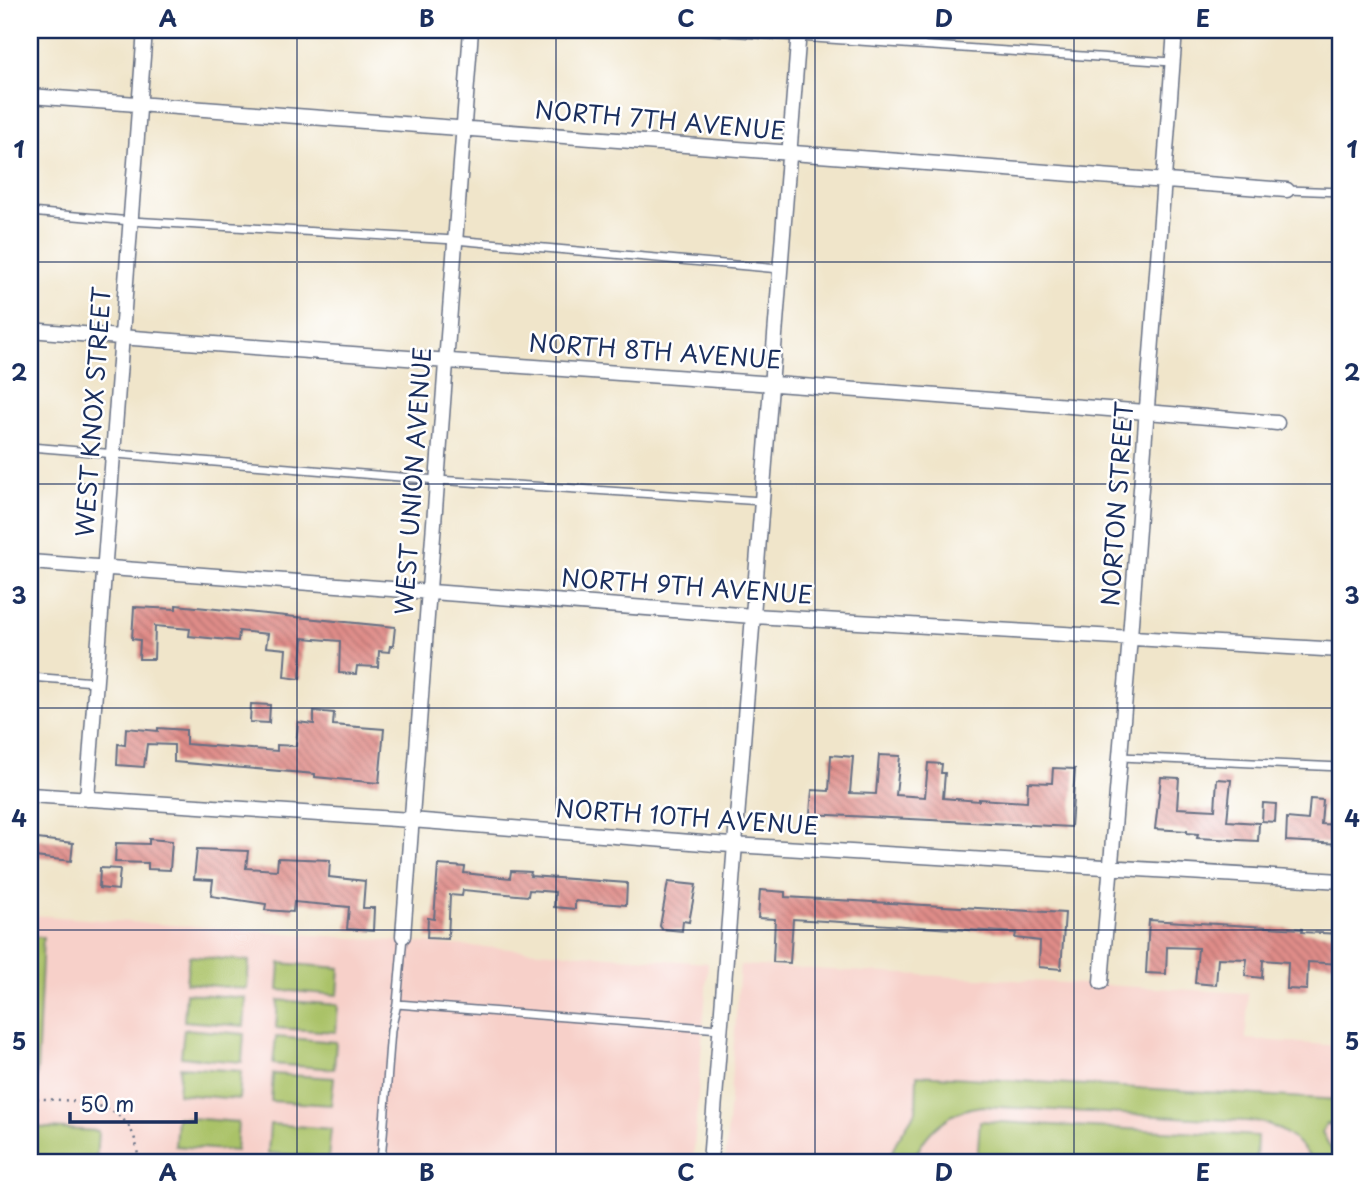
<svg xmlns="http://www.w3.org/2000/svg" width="1371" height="1192" font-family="'Playpen Sans',sans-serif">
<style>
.built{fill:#f7d0c9}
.green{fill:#aac268;stroke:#627863;stroke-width:2}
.building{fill:url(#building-back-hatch)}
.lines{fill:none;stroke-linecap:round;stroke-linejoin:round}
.lane-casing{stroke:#666f84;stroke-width:10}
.street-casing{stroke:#666f84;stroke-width:17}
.path{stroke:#666f84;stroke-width:2.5;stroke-dasharray:2 5;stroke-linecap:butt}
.lane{stroke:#fff;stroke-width:7}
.street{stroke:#fff;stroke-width:14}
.grid{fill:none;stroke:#1b2f5e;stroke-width:2;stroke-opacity:0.55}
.labels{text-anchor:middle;stroke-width:5;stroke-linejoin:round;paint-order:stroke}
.street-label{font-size:24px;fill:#1b2f5e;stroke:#fff}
.neatline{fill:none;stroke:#1b2f5e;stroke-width:2.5}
.grid-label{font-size:23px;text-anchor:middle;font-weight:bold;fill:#1b2f5e}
</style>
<defs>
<pattern id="building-back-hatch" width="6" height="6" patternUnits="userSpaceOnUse" patternTransform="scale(1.75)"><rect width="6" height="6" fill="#df8c88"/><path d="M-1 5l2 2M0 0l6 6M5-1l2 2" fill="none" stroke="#b47372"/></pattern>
</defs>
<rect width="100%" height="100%" fill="#fff"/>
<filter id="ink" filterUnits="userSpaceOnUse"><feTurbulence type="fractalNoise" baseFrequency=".0143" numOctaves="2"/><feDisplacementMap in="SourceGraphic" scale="14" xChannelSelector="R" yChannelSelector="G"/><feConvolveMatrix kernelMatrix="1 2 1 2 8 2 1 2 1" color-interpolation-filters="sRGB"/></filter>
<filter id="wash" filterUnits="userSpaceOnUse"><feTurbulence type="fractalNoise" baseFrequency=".00686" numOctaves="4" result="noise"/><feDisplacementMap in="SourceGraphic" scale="28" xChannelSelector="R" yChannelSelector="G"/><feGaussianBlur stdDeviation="1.57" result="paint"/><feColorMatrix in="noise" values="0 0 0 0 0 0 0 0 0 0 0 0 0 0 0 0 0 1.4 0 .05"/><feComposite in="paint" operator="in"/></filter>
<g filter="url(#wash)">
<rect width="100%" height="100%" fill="#f0e5ca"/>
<path class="built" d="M 30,915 L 708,963 L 693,1162 L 30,1162 Z
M 740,965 L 1248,993 L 1246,1039 L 1341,1046 L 1341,1162 L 725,1162 Z"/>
<path class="green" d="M 30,937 L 43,937 L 36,1093 L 30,1093 Z
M 189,956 L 249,961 L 247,989 L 186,983 Z
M 280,963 L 340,968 L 338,995 L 278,990 Z
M 186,993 L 246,998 L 244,1026 L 184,1021 Z
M 278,1000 L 338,1005 L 336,1032 L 276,1028 Z
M 184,1029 L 244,1034 L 242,1062 L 181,1057 Z
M 276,1037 L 336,1042 L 334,1069 L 273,1064 Z
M 180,1067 L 241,1071 L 239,1099 L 178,1094 Z
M 273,1074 L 334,1078 L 331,1105 L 271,1101 Z
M 917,1075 L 1341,1100 L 1341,1125 L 1326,1124 L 1322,1132 L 1338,1162 L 1312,1162 C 1303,1142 1282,1129 1262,1122 L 982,1106 C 952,1109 922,1132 914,1162 L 888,1162 L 896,1142 L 916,1111 Z
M 177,1117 L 238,1122 L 236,1151 L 175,1146 Z
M 980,1121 L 1257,1136 L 1256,1162 L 977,1162 Z
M 270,1124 L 331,1129 L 328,1158 L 268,1153 Z
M 30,1127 L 98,1131 L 96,1162 L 30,1162 Z"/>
<g id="blocks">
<path class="building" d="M 176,605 L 395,627 L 393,646 L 390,646 L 389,652 L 379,651 L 378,667 L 357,666 L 356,674 L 339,673 L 340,641 L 303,638 L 300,679 L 284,677 L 286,649 L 266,647 L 268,634 L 239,631 L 238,641 L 189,636 L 190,629 L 155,626 L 154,659 L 139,659 L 140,640 L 132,639 L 134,607 L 176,609 Z
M 251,704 L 270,705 L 269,723 L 250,722 Z
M 314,711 L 334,713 L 333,725 L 384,729 L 379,783 L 315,777 L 315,774 L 174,762 L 174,745 L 147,744 L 144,767 L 117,765 L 118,744 L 125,745 L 126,728 L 158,731 L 158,728 L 186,730 L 186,744 L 277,751 L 277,745 L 296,746 L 298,722 L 314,724 Z
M 831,755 L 853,757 L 850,793 L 876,794 L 879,755 L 900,756 L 896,795 L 925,797 L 928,763 L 942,764 L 941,773 L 945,773 L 943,798 L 979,801 L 979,799 L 1027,802 L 1028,782 L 1052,783 L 1053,768 L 1075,769 L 1071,827 L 810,814 L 812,790 L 829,791 Z
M 1161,777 L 1179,778 L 1177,808 L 1215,810 L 1217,779 L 1231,780 L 1227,821 L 1259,823 L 1258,841 L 1197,838 L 1198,834 L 1187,833 L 1187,831 L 1155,829 Z
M 1310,799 L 1323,800 L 1321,824 L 1341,825 L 1341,844 L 1286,841 L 1287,818 L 1308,820 Z
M 1263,803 L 1276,804 L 1275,822 L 1262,821 Z
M 37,839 L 73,843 L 71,861 L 35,857 Z
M 149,839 L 172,841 L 170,870 L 148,869 L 148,863 L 115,862 L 116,843 L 149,844 Z
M 197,849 L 248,851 L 246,868 L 277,870 L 278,858 L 330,860 L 329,877 L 365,881 L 363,908 L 374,908 L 373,931 L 347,929 L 349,907 L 294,902 L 293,912 L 265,910 L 266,904 L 211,896 L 213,880 L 194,879 Z
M 438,865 L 465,867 L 464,873 L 510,878 L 511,871 L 531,872 L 530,876 L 627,883 L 626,905 L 575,901 L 575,909 L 554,907 L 555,892 L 529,890 L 528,896 L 463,890 L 462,896 L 450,895 L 448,939 L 427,938 L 428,918 L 434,919 Z
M 100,868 L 120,869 L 118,890 L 99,888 Z
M 668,882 L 696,885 L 689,922 L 683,921 L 682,931 L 662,929 L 660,926 Z
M 760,890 L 785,892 L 785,897 L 1065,913 L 1061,969 L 1039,967 L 1040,941 L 1015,938 L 1016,933 L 793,919 L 790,963 L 773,962 L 775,919 L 758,918 Z
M 1149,920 L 1302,929 L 1302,932 L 1341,934 L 1341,964 L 1308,962 L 1307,990 L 1287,989 L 1288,962 L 1263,960 L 1262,978 L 1245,976 L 1247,959 L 1218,958 L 1216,985 L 1195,983 L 1198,948 L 1167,947 L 1166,974 L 1146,973 Z"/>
</g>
</g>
<g filter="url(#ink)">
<use href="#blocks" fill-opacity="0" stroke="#666f84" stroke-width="2"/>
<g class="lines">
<g class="lane-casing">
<path id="lane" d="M 696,30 L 1172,62
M 1287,190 L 1341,192
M 30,212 L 131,221 L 455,240 L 780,269
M 30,447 L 437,480 L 762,501
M 30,677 L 95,682
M 1121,757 L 1341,767
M 397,1004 L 720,1029
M 381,1162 L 391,1030 L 397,1004 L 403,936"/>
</g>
<g class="street-casing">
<path id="street" d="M 30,96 L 1287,190
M 30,330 C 445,363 862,387 1277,423
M 30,562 L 753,616 L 1341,650
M 30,795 L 411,820 L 716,844 L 1341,881
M 87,799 L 145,30
M 403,936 L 471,30
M 1101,982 L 1130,637 L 1175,30
M 710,1162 L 799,30"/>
</g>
<path class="path" d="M 30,1098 C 78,1102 138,1097 138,1162"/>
<use href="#lane" class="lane"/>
<use href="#street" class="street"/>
</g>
</g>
<path class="grid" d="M 297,30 L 297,1162M 556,30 L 556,1162M 815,30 L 815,1162M 1074,30 L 1074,1162M 30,262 L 1341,262M 30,484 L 1341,484M 30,708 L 1341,708M 30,930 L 1341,930"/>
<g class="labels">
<g class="street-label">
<text transform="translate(660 121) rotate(5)" y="8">NORTH 7TH AVENUE</text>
<text transform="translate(655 352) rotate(4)" y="8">NORTH 8TH AVENUE</text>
<text transform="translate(94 412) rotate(-86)" y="8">WEST KNOX STREET</text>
<text transform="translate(414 481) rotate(-86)" y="8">WEST UNION AVENUE</text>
<text transform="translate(1118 504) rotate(-86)" y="8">NORTON STREET</text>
<text transform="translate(687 587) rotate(4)" y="8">NORTH 9TH AVENUE</text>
<text transform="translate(687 818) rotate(4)" y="8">NORTH 10TH AVENUE</text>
</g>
</g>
<rect width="1371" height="1192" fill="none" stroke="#fff" stroke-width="77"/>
<path d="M70 1112v10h126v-10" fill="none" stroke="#1b2f5e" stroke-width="3.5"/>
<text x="80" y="1112" font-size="21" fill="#1b2f5e" stroke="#ffffff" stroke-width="5" paint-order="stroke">50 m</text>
<rect x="38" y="38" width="1294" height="1116" class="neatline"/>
<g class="grid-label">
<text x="168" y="27">A</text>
<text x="427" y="27">B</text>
<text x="686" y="27">C</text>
<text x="944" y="27">D</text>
<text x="1203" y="27">E</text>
<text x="19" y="158">1</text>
<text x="1352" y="158">1</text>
<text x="19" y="381">2</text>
<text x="1352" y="381">2</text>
<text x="19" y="604">3</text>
<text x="1352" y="604">3</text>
<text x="19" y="827">4</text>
<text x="1352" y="827">4</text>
<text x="19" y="1050">5</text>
<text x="1352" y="1050">5</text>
<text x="168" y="1181">A</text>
<text x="427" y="1181">B</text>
<text x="686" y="1181">C</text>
<text x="944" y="1181">D</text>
<text x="1203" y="1181">E</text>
</g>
</svg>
